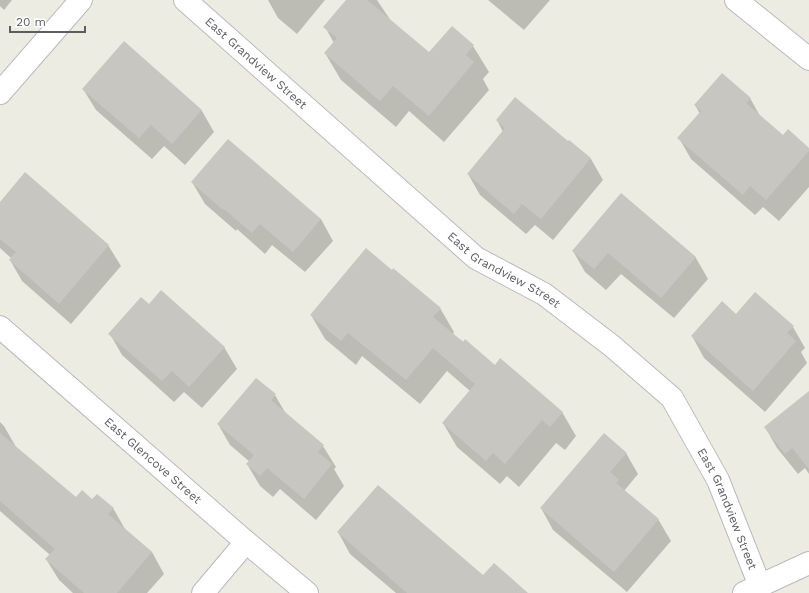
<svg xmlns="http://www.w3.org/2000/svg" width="809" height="593" font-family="'Work Sans',sans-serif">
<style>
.shadow{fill:#0003}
.building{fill:#c8c6c0}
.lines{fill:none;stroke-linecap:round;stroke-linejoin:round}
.street-casing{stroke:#b8b9be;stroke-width:24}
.secondary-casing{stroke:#b8bac0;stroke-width:24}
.street{stroke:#fff;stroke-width:22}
.secondary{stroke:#fff;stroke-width:22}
.labels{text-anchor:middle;stroke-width:4;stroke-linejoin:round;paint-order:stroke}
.street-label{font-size:12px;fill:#5b5d62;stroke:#fff}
</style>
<rect width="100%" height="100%" fill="#edece2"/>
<path class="shadow" d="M 0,0 L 12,0 L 4,10 L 0,6 Z
M 268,0 L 325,0 L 297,34 L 278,18 Z
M 348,0 L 377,0 L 391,21 L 429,54 L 452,27 L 473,46 L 489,72 L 483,79 L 489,90 L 444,142 L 409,111 L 396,127 L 341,80 L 325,53 L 334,43 L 325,27 Z
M 488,0 L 550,0 L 524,30 Z
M 124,43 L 202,111 L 214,132 L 185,165 L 164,146 L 152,159 L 96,110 L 83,89 Z
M 750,98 L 760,116 L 783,136 L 809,150 L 809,187 L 779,221 L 763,207 L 755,215 L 691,159 L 679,138 L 700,114 L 695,105 Z
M 497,120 L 568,142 L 569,141 L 591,159 L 603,180 L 553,240 L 535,225 L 526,234 L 480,195 L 468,174 L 503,132 Z
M 192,182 L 321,219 L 333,241 L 305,272 L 272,245 L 265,254 L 237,229 L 236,231 L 205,204 Z
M 622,194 L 696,258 L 708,279 L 674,318 L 621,274 L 606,290 L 585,272 L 573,251 Z
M 0,203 L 108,245 L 121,266 L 71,324 L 22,281 L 10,260 L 11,258 L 0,248 Z
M 149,306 L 224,347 L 237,369 L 202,408 L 184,392 L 174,402 L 122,355 L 110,334 Z
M 440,308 L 454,332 L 453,334 L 495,366 L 562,412 L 576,436 L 565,450 L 556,443 L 519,487 L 507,476 L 500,484 L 457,447 L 443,423 L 470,391 L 447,371 L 420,404 L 362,356 L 356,365 L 325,339 L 311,315 Z
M 736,315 L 793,327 L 805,348 L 801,352 L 807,363 L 765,412 L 704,358 L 692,336 Z
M 809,393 L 809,474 L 805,468 L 798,474 L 777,448 L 765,427 Z
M 275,395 L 286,414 L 323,446 L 336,467 L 334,469 L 344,486 L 316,520 L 280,489 L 273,497 L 260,486 L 247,464 L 250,462 L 230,445 L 218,424 Z
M 0,422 L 4,426 L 16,447 L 76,499 L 92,501 L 113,508 L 125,529 L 152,552 L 164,574 L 147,593 L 73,593 L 59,580 L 46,559 L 50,555 L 0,511 Z
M 626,453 L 638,474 L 624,491 L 658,519 L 671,541 L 627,592 L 553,530 L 541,508 Z
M 338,532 L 483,577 L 527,593 L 396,593 L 350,554 Z"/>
<path class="building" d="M 346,0 L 367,0 L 429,52 L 452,26 L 474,45 L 466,55 L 474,62 L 429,116 L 393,86 L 380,101 L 324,53 L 337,38 L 323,27 Z
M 124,41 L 202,110 L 172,144 L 151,125 L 139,138 L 82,89 Z
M 722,73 L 751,98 L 746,103 L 783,135 L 788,129 L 809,148 L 809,151 L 766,200 L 750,186 L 743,195 L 677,138 L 701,111 L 694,105 Z
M 515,97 L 568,141 L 569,140 L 591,158 L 541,219 L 522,204 L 514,214 L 467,174 L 505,128 L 496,120 Z
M 228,139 L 321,219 L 293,252 L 260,224 L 252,233 L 224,209 L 223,210 L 191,182 Z
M 25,172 L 109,245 L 59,304 L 9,260 L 16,252 L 0,239 L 0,202 Z
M 621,193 L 696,257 L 661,298 L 608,253 L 594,269 L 572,251 Z
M 366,248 L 392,270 L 393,268 L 441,308 L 433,317 L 463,342 L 465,339 L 495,365 L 500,358 L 563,412 L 550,427 L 542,420 L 505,464 L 493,453 L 486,461 L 442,423 L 475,384 L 433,348 L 406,380 L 348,333 L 341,341 L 310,315 Z
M 161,290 L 225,347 L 189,387 L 172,371 L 162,381 L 108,334 L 141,297 L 149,304 Z
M 755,292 L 794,326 L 787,333 L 796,341 L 753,391 L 691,336 L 722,301 L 736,314 Z
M 256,378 L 276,394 L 271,400 L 324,445 L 318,452 L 332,464 L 304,499 L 267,468 L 260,476 L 246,464 L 254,455 L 217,424 Z
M 809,391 L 809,469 L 792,448 L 785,454 L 764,427 Z
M 0,433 L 76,497 L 82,490 L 92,499 L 97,494 L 114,508 L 108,514 L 152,552 L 117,593 L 84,593 L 45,559 L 55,549 L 0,501 Z
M 604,433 L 627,453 L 610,472 L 619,480 L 616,483 L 659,519 L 614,572 L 540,508 Z
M 378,485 L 483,575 L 494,563 L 528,593 L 407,593 L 337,532 Z"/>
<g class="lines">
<g class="street-casing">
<g id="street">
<path id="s1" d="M 185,0 L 476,258 L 544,294 L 612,346 L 672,398 L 718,480 L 760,586"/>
<path d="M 736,0 L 809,59"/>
<path id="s2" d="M 0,327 L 246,542 L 307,593"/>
<path d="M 203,593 L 246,542"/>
<path d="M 744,593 L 809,563"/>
</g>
</g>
<g class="secondary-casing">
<path id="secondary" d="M 0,93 L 81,0"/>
</g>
<use href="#street" class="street"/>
<use href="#secondary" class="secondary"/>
</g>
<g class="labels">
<g class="street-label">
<text dy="4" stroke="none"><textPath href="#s1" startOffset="95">East Grandview Street</textPath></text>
<text dy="4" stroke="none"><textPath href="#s1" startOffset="419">East Grandview Street</textPath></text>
<text dy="4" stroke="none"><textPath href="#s2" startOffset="203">East Glencove Street</textPath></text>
<text dy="4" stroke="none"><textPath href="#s1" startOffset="755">East Grandview Street</textPath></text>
</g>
</g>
<path d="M10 26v6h75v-6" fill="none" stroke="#5b5d62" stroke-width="2"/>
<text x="16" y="26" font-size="12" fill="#5b5d62" stroke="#ffffff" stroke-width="3" paint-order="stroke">20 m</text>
</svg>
